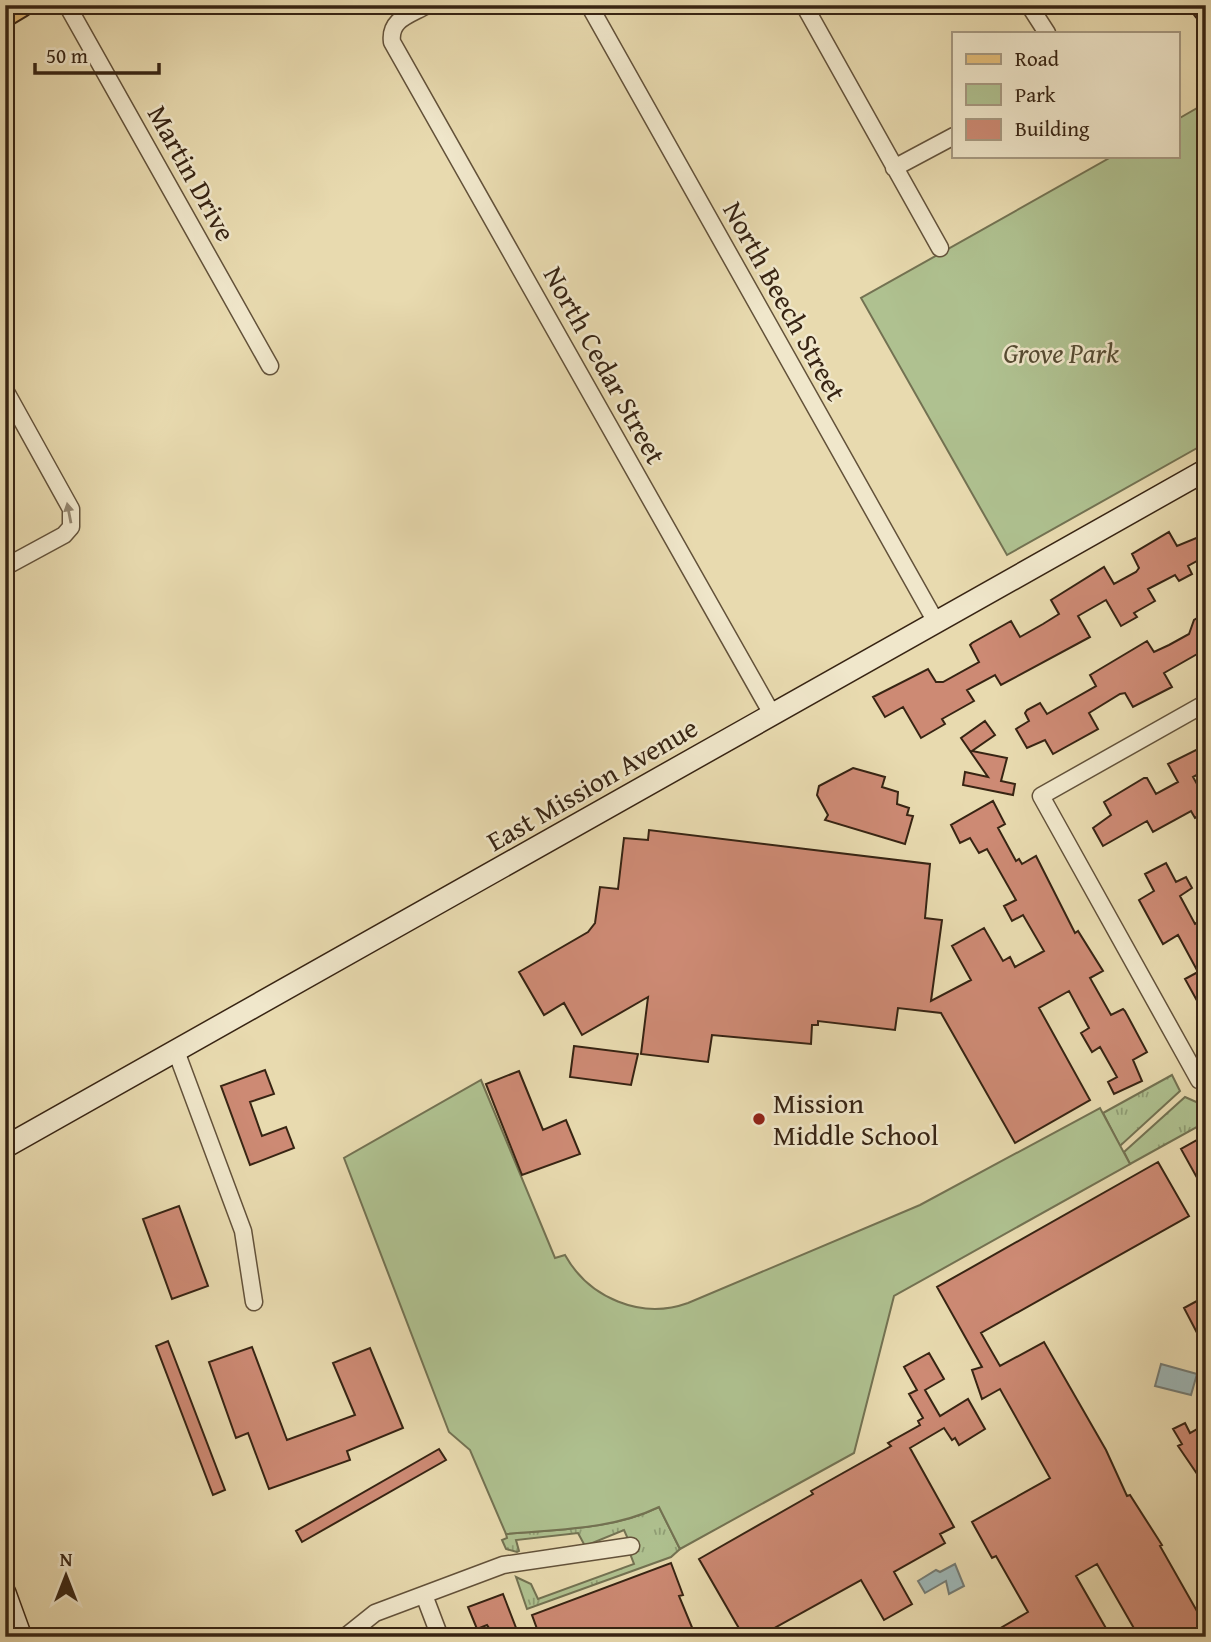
<svg xmlns="http://www.w3.org/2000/svg" width="1211" height="1642" font-family="'Gentium Book Plus',serif">
<style>
.grass{fill:url(#grass-tufts);stroke:#737252;stroke-width:2}
.green{fill:#afc190;stroke:#737252;stroke-width:2}
.water{fill:#9db7b7;stroke:#747c75;stroke-width:2}
.building{fill:#cd8a74;stroke:#372413;stroke-width:2}
.lines{fill:none;stroke-linecap:round;stroke-linejoin:round}
.street-casing{stroke:#63523a;stroke-width:19}
.secondary-casing{stroke:#372413;stroke-width:24}
.primary-casing{stroke:#372413;stroke-width:28}
.street{stroke:#f0e7cb;stroke-width:16}
.secondary{stroke:#f0e7cb;stroke-width:21}
.primary{stroke:#e4bd78;stroke-width:24}
.oneway{fill:#94866f}
.poi-dot{fill:#8f2418;stroke:#f0e7cb;stroke-width:2.5}
.labels{text-anchor:middle;stroke-width:5;stroke-linejoin:round;paint-order:stroke}
.street-label{font-size:28px;fill:#372413;stroke:#f0e7cb}
.park-label{font-size:28px;font-style:italic;fill:#554b32;stroke:#f0e7cb}
.poi-label{font-size:28px;fill:#372413;stroke:#f0e7cb;text-anchor:start}
</style>
<defs>
<pattern id="grass-tufts" width="24" height="20" patternUnits="userSpaceOnUse" patternTransform="scale(1.75)"><rect width="24" height="20" fill="#afc190"/><path d="M3 7l-1-3M5 7V3M7 7l1-3M15 17l-1-3M17 17v-4M19 17l1-3" fill="none" stroke="#8f9d74"/></pattern>
</defs>
<rect width="100%" height="100%" fill="#e8daaf"/>
<filter id="stains"><feTurbulence type="fractalNoise" baseFrequency=".00286" numOctaves="4"/><feColorMatrix values="0 0 0 0 .2 0 0 0 0 .09 0 0 0 0 .02 0 0 0 .5 -.17"/></filter>
<radialGradient id="worn" r=".72"><stop offset=".6" stop-color="#630" stop-opacity="0"/><stop offset="1" stop-color="#630" stop-opacity=".3"/></radialGradient>
<path class="grass" d="M 1172,1075 L 1180,1091 L 1120,1146 L 1103,1113 Z
M 1185,1097 L 1203,1105 L 1206,1122 L 1130,1164 L 1124,1152 Z
M 659,1507 L 680,1549 L 671,1557 L 527,1609 L 516,1577 L 531,1584 L 538,1599 L 634,1564 L 629,1551 L 632,1548 L 624,1530 L 585,1546 L 578,1533 L 516,1540 L 519,1551 L 517,1552 L 506,1549 L 502,1540 L 507,1538 L 506,1534 C 557,1529 612,1530 659,1507 Z"/>
<path class="green" d="M 1206,103 L 1206,443 L 1007,555 L 861,298 L 1113,156 L 1178,156 L 1178,119 Z
M 481,1080 L 555,1258 L 565,1255 C 589,1298 641,1320 688,1303 L 920,1205 L 1100,1108 L 1130,1164 L 894,1296 L 854,1453 L 680,1549 L 659,1507 C 611,1530 558,1529 506,1534 L 470,1450 L 449,1432 L 344,1158 Z"/>
<path class="water" d="M 1161,1364 L 1197,1374 L 1191,1395 L 1155,1386 Z
M 955,1564 L 964,1586 L 949,1594 L 946,1581 L 925,1593 L 918,1581 L 936,1570 L 940,1572 Z"/>
<path class="building" d="M 1169,532 L 1177,546 L 1206,534 L 1206,556 L 1188,566 L 1192,574 L 1179,581 L 1175,575 L 1148,589 L 1155,601 L 1134,613 L 1137,617 L 1121,626 L 1106,600 L 1078,616 L 1090,637 L 1001,685 L 995,675 L 967,690 L 974,701 L 942,719 L 945,724 L 921,738 L 903,707 L 885,717 L 873,697 L 928,669 L 936,682 L 943,682 L 979,662 L 970,645 L 972,643 L 1011,621 L 1020,637 L 1043,624 L 1059,614 L 1051,600 L 1104,567 L 1114,584 L 1136,572 L 1139,568 L 1132,554 Z
M 1206,613 L 1206,649 L 1164,673 L 1172,687 L 1133,707 L 1125,693 L 1120,694 L 1089,713 L 1098,729 L 1053,754 L 1045,740 L 1027,748 L 1016,729 L 1029,721 L 1025,713 L 1027,710 L 1040,703 L 1047,714 L 1096,686 L 1090,675 L 1147,641 L 1154,652 L 1169,645 L 1189,634 L 1194,620 Z
M 985,721 L 995,735 L 972,751 L 1007,758 L 1001,781 L 1015,784 L 1013,795 L 963,785 L 965,772 L 988,777 L 961,738 Z
M 1206,745 L 1206,770 L 1193,777 L 1206,800 L 1206,812 L 1195,818 L 1191,811 L 1153,832 L 1147,821 L 1103,846 L 1093,828 L 1111,815 L 1104,802 L 1144,778 L 1147,778 L 1156,794 L 1178,782 L 1168,764 Z
M 853,768 L 885,777 L 882,787 L 898,792 L 897,804 L 909,808 L 907,815 L 913,816 L 905,844 L 825,820 L 828,815 L 817,795 L 819,786 Z
M 993,801 L 1005,824 L 998,828 L 1016,861 L 1019,859 L 1022,864 L 1036,856 L 1075,933 L 1078,931 L 1103,971 L 1090,978 L 1111,1015 L 1123,1009 L 1125,1011 L 1147,1052 L 1133,1060 L 1142,1081 L 1114,1094 L 1108,1082 L 1117,1077 L 1100,1047 L 1092,1052 L 1081,1033 L 1089,1028 L 1069,991 L 1039,1008 L 1090,1100 L 1015,1143 L 941,1013 L 898,1008 L 895,1030 L 818,1021 L 818,1025 L 812,1025 L 811,1044 L 712,1035 L 708,1062 L 641,1054 L 648,997 L 582,1035 L 564,1003 L 544,1015 L 519,972 L 588,932 L 595,923 L 600,887 L 618,889 L 624,838 L 648,840 L 649,830 L 930,864 L 925,918 L 942,920 L 931,1001 L 971,980 L 952,946 L 984,928 L 1003,961 L 1010,957 L 1015,967 L 1044,951 L 1023,915 L 1012,921 L 1004,906 L 1016,900 L 987,849 L 979,853 L 970,838 L 960,843 L 951,825 Z
M 1166,863 L 1176,882 L 1186,877 L 1192,888 L 1180,896 L 1195,924 L 1206,918 L 1206,1017 L 1185,979 L 1198,972 L 1178,935 L 1163,944 L 1139,900 L 1154,891 L 1145,874 Z
M 574,1046 L 638,1054 L 631,1085 L 570,1077 Z
M 265,1070 L 274,1094 L 250,1102 L 262,1136 L 286,1127 L 294,1148 L 250,1165 L 221,1086 Z
M 519,1071 L 543,1130 L 566,1120 L 580,1154 L 522,1175 L 486,1084 Z
M 1206,1135 L 1206,1194 L 1181,1149 Z
M 1158,1162 L 1189,1216 L 981,1333 L 1000,1366 L 1044,1342 L 1106,1450 L 1127,1496 L 1130,1495 L 1162,1545 L 1160,1546 L 1206,1627 L 1206,1634 L 1201,1637 L 1139,1637 L 1097,1564 L 1076,1576 L 1111,1637 L 985,1637 L 1028,1612 L 996,1556 L 992,1558 L 972,1522 L 1050,1478 L 1000,1389 L 982,1399 L 972,1370 L 982,1367 L 937,1287 Z
M 179,1206 L 208,1286 L 172,1299 L 143,1219 Z
M 1206,1296 L 1206,1350 L 1184,1308 Z
M 168,1341 L 225,1490 L 213,1495 L 156,1346 Z
M 252,1347 L 287,1440 L 355,1415 L 333,1363 L 370,1348 L 403,1428 L 347,1451 L 350,1460 L 269,1489 L 248,1433 L 236,1438 L 209,1362 Z
M 929,1353 L 944,1379 L 925,1390 L 940,1416 L 968,1399 L 985,1429 L 959,1445 L 955,1438 L 952,1440 L 944,1428 L 910,1448 L 954,1527 L 940,1534 L 945,1543 L 894,1572 L 912,1604 L 884,1620 L 861,1580 L 758,1637 L 744,1637 L 699,1559 L 813,1494 L 811,1491 L 891,1446 L 888,1443 L 920,1425 L 918,1421 L 923,1418 L 909,1394 L 917,1390 L 904,1367 Z
M 1185,1423 L 1190,1433 L 1206,1424 L 1206,1487 L 1178,1446 L 1182,1444 L 1173,1429 Z
M 439,1449 L 446,1460 L 302,1542 L 296,1531 Z
M 671,1563 L 683,1595 L 679,1596 L 696,1637 L 540,1637 L 532,1615 Z
M 503,1594 L 518,1633 L 495,1637 L 487,1625 L 477,1629 L 468,1607 Z"/>
<g class="lines">
<g class="street-casing">
<path id="street" d="M 67,5 L 270,366
M 427,5 C 410,15 389,19 392,42 L 772,714
M 589,5 L 936,622
M 804,5 L 940,248
M 1029,5 L 1047,33
M 894,168 L 954,136
M 5,390 L 71,509 L 71,527 L 64,535 L 5,567
M 1206,703 L 1041,796 L 1199,1080 L 1206,1079
M 176,1051 L 243,1231 L 254,1302
M 424,1595 L 440,1637
M 345,1637 L 375,1613 L 503,1565 L 631,1546"/>
</g>
<g class="secondary-casing">
<path id="secondary" d="M 5,1147 L 1206,470
M 5,1593 L 21,1637"/>
</g>
<g class="primary-casing">
<path id="primary" d="M 1203,5 L 1206,9
M 5,14 L 20,5"/>
</g>
<use href="#street" class="street"/>
<use href="#secondary" class="secondary"/>
<use href="#primary" class="primary"/>
</g>
<defs><path id="oneway-solid" d="M-6-.8H1V-3.2L6.5 0L1 3.2V.8H-6Z" transform="scale(1.75)"/></defs>
<use class="oneway" href="#oneway-solid" transform="translate(69 513) rotate(-101)"/>
<circle class="poi-dot" cx="759" cy="1119" r="7"/>
<g class="labels">
<g class="street-label">
<text transform="translate(192 173) rotate(61)" y="10">Martin Drive</text>
<text transform="translate(785 301) rotate(61)" y="10">North Beech Street</text>
<text transform="translate(605 365) rotate(61)" y="10">North Cedar Street</text>
<text transform="translate(592 784) rotate(-30)" y="10">East Mission Avenue</text>
</g>
<g class="park-label">
<text x="1061" y="363">Grove Park</text>
</g>
<g class="poi-label">
<text x="773" y="1113">Mission<tspan x="773" dy="32">Middle School</tspan></text>
</g>
</g>
<rect width="1211" height="1642" fill="none" stroke="#e8daaf" stroke-width="28"/>
<rect x="7" y="7" width="1197" height="1628" fill="none" stroke="#372413" stroke-width="3.5"/>
<rect x="14" y="14" width="1183" height="1614" fill="none" stroke="#372413" stroke-width="2"/>
<rect x="952" y="32" width="228" height="126" fill="#f0e7cb" stroke="#a69981" stroke-width="2"/>
<rect x="966" y="54" width="35" height="10" fill="#e4bd78" stroke="#a69981" stroke-width="2"/>
<text x="1015" y="66" font-size="21" fill="#372413">Road</text>
<rect x="966" y="84" width="35" height="21" fill="#afc190" stroke="#a69981" stroke-width="2"/>
<text x="1015" y="102" font-size="21" fill="#372413">Park</text>
<rect x="966" y="119" width="35" height="21" fill="#cd8a74" stroke="#a69981" stroke-width="2"/>
<text x="1015" y="136" font-size="21" fill="#372413">Building</text>
<g transform="translate(66 1576)" stroke="#f0e7cb" stroke-width="5" paint-order="stroke">
<path d="M0-5L12 26L0 18L-12 26Z" fill="#372413"/>
<text y="-10" font-size="19" font-weight="bold" text-anchor="middle" fill="#372413">N</text>
</g>
<path d="M35 63v10h124v-10" fill="none" stroke="#372413" stroke-width="3.5"/>
<text x="46" y="63" font-size="21" fill="#372413" stroke="#f0e7cb" stroke-width="5" paint-order="stroke">50 m</text>
<rect width="100%" height="100%" filter="url(#stains)"/>
<rect width="100%" height="100%" fill="url(#worn)"/>
</svg>
